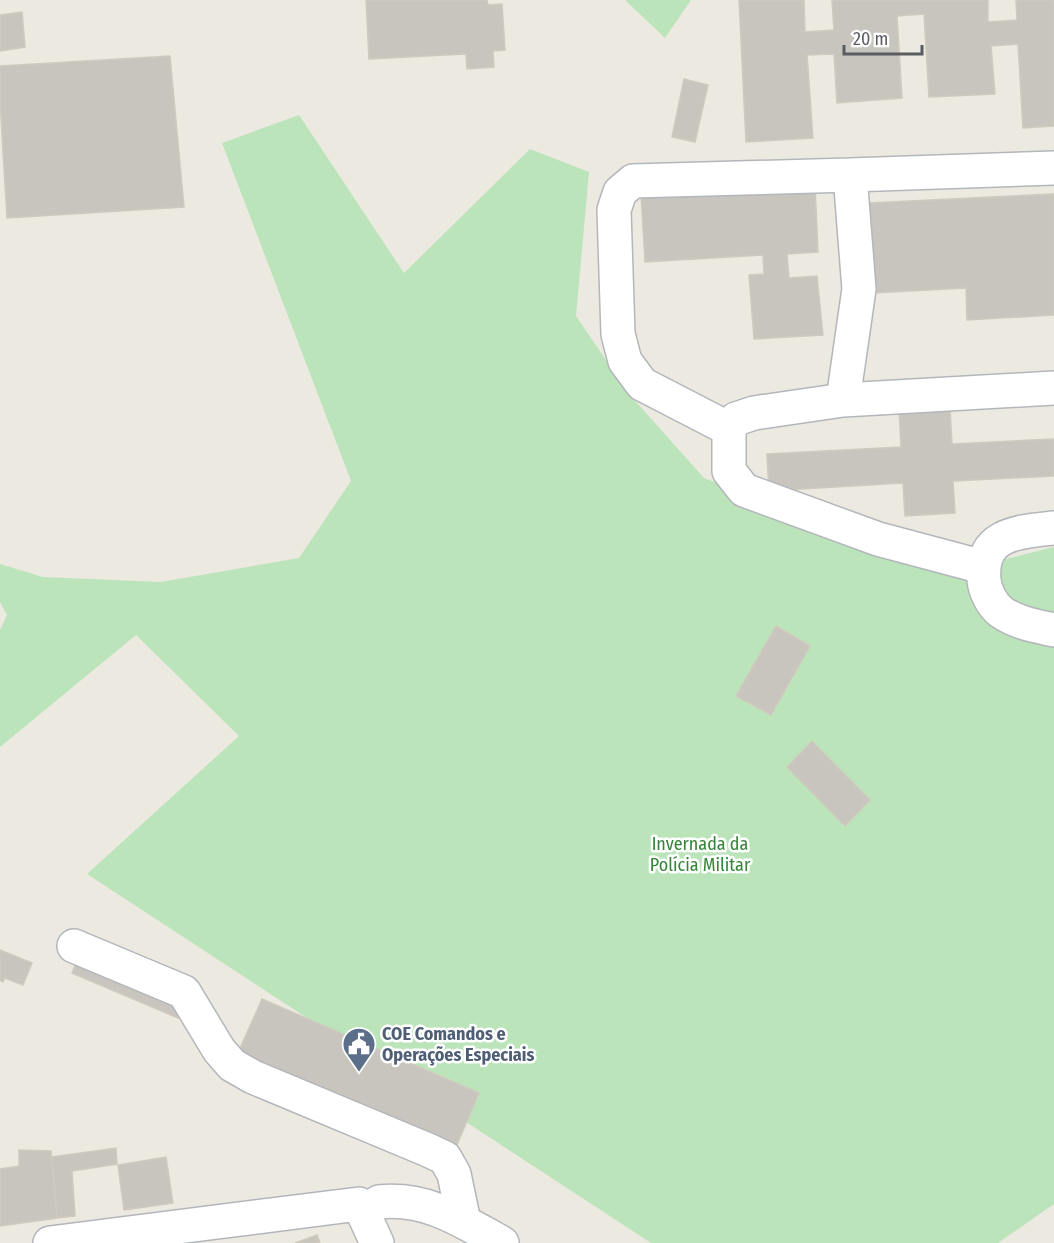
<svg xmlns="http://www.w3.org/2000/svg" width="1054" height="1243" font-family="'Fira Sans Condensed',sans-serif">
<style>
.green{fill:#bce4bb}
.building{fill:#c8c5bf;stroke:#d0cabe;stroke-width:1.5}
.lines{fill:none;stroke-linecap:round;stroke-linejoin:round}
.minor-casing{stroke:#b3b6bb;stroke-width:36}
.minor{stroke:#fff;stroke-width:33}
.labels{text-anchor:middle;stroke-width:5;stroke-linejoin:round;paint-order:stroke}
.park-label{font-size:18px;fill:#358437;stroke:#fff}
.service-label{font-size:18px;font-weight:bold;fill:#4e5e75;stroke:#fff;text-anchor:start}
</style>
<rect width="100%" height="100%" fill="#ece9e0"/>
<path class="green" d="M 625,0 L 691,0 L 665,38 Z
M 299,115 L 404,273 L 530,149 L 589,172 L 576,316 L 629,394 L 704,478 L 871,543 L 970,568 L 1054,547 L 1054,1204 L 998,1243 L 651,1243 L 87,874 L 239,736 L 136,635 L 0,747 L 0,630 L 7,615 L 0,602 L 0,564 L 43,577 L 161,582 L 299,558 L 351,481 L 222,143 Z"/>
<path class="building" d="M 366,0 L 487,0 L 488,5 L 502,4 L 505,50 L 493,51 L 494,67 L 467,69 L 466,54 L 369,59 Z
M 739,0 L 804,0 L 805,32 L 834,30 L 832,0 L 988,0 L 988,22 L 1017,20 L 1016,0 L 1054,0 L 1054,126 L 1023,128 L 1018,44 L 991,46 L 995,94 L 929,97 L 924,14 L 897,16 L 902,98 L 837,103 L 834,54 L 807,55 L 813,138 L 746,142 Z
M 22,12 L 25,47 L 0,51 L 0,15 Z
M 170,56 L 184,207 L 7,218 L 0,101 L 0,66 Z
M 684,79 L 708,85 L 695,142 L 672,137 Z
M 815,185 L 818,252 L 787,254 L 789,278 L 817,276 L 823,335 L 754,339 L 749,275 L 764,274 L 763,255 L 645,262 L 641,194 Z
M 1054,194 L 1054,315 L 967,320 L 966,288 L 874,293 L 869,203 Z
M 950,408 L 952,444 L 1054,439 L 1054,476 L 953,481 L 955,513 L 905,516 L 903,483 L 769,491 L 767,454 L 901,447 L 899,410 Z
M 776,626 L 810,646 L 771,715 L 736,696 Z
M 812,741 L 870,800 L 845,826 L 787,767 Z
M 0,950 L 32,963 L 23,985 L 5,978 L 3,982 L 0,980 Z
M 80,952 L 187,997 L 178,1018 L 72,973 Z
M 262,999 L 479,1093 L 456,1147 L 238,1053 Z
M 116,1148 L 117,1164 L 72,1171 L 75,1216 L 57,1218 L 52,1157 Z
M 19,1150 L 51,1151 L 57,1218 L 0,1226 L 0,1169 L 19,1166 Z
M 166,1157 L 173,1203 L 124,1210 L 118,1165 Z
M 317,1235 L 320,1243 L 295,1243 Z"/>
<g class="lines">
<g class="minor-casing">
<path id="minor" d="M 843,400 L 859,289 L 850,175 L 1054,168
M 729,429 L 642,384 L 625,361 L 618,334 L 614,210 L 620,192 L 633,181 L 850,175
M 1054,528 C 1018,532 980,533 984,580 C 985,591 992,605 1001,612 C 1017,623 1036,626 1054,630
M 983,567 L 878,539 L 744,490 L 729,471 L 729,429 L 736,419 L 754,413 L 843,400 L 1054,388
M 74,946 L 184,992 L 219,1050 L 232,1065 L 253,1077 L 428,1150 L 445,1158 L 454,1174 L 464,1222
M 379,1202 C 427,1197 462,1221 502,1243
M 50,1243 L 359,1204 L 377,1243"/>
</g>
<use href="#minor" class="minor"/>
</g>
<defs>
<g id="civic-pin" transform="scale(1.725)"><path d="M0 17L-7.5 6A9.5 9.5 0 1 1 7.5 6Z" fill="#5c6f8a" stroke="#fff"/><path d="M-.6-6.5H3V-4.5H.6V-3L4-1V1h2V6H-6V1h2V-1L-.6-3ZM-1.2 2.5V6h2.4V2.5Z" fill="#fff"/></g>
</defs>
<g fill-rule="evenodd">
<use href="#civic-pin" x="359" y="1044"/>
</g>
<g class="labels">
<g class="park-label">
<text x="700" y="850">Invernada da<tspan x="700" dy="21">Polícia Militar</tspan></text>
</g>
<g class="service-label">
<text x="382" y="1040">COE Comandos e<tspan x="382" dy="21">Operações Especiais</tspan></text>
</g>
</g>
<path d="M844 45v9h78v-9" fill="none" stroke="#595c61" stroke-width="3"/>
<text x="853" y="45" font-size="18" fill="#595c61" stroke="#ffffff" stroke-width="4.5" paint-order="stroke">20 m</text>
</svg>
